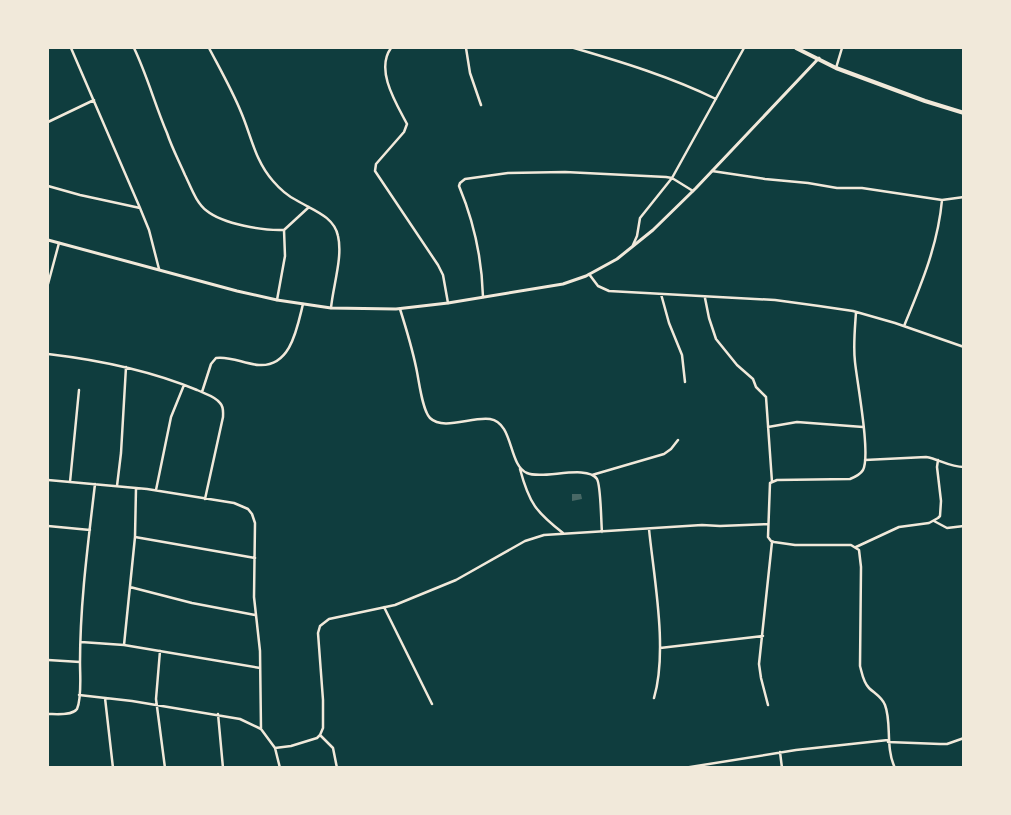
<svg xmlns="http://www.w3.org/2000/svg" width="1011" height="815" font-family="'Varela Round',sans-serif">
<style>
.building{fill:#486865}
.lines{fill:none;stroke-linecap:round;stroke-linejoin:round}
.minor{stroke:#f1e9da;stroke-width:2.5}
.secondary{stroke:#f1e9da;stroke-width:3}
.trunk{stroke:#f1e9da;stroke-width:4}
</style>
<rect width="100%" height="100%" fill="#0f3d3e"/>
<path class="building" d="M 572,494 L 581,494 L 582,499 L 572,501 Z"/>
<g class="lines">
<path class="minor" d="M 71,48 L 140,208 L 149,230 L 159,269
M 134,48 C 147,75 155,105 167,133 C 172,148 179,161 185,175 C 191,187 196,203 207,211 C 223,224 264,231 284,230 L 309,207
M 209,48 C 220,69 232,90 241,112 C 251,135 255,161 273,181 C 279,188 288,196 296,200 C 312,210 334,216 338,236 C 343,257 333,286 331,308
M 391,48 C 375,70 396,103 407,124 L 404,132 L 376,164 L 375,171 L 438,265 L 443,275 L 448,303
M 466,48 L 470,73 L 481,105
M 574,48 C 622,62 671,77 716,99
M 836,68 L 842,48
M 48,122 L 94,100
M 712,171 L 765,179 L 808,183 L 837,188 L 862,188 L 942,200 L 964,197
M 48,186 L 80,195 L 140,208
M 633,245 L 637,236 L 640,218 L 672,178 L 744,48
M 589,274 L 598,286 L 609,291 L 775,300 L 819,306 L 853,311 L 895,323 L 964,347
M 48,284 L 59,243
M 661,294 L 669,323 L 682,355 L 685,382
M 483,297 C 482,258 474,222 459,186 L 460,183 L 465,179 L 508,173 L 565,172 L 666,177 L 672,178 L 693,191
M 705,298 L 709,318 L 716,339 L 737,365 L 753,379 L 756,387 L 766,397 L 772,482
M 277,300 L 285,256 L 284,230
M 400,309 C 406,328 412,348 416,367 C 419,380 422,410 430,418 C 443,431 473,416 490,419 C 514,423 508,465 527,473 C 542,480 587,464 597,479 C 601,486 601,522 602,532
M 856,312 C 855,328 853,346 855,362 C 857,382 871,455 863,470 C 860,475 855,477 850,479 L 777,480 L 770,483 L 768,537 L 771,541 L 774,542 L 795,545 L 851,545 L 859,550 L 861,567 L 860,666 C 862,673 863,682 869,688 C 874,693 882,697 885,705 C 892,723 885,747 895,768
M 904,326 C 921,285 938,245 942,200
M 48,354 C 99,360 149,370 197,390 C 205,394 215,396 220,403 C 224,407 223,412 223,417 L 205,499
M 202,392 L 211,364 L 216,358 C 231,356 244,364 259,365 C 291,367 297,328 303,304
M 768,427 L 797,422 L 863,427
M 865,460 L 926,457 C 939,459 949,467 964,467
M 520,469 C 529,503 536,512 563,533
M 592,475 L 664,454 L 671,449 L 678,440
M 48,480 L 147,489 L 234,503 L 248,509 L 252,514 L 255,523 L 254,597 L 260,651 L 261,729
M 70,482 L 79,390
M 117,486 L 121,453 L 126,367
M 156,490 L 171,417 L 184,385
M 934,521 L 947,528 L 964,526
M 48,526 L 90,530
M 649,529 C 654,579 668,650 654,698
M 135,537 L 255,558
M 856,547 L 899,527 L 929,523 L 938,518 L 940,516 L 941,501 L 937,467 L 938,460
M 130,587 L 192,603 L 255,615
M 384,607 L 432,704
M 81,642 L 124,645 L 260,668
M 124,645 L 135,537 L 136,488
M 660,648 L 763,636
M 160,651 L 156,699 L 165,768
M 48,660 L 80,662
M 79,695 L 132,701 L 240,719 L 261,729 L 275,748 L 280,768
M 105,698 L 113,768
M 768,705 L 761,678 L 759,664 L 772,542
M 48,714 C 55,714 72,716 77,709 C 82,698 80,675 80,663 C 80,603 88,544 95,484
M 218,714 L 223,768
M 320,735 L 333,748 L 337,768
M 888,742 L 940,744 L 947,744 L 964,738
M 275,748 L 291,746 L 317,738 L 320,735 L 323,728 L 323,700 L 318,633 L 320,626 L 329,619 L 395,605 L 456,580 L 525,541 L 544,535 L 702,525 L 720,526 L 768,524
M 780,752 L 782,768
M 684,768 L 796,750 L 888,740"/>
<path class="secondary" d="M 48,240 L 237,291 L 277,300 L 331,308 L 396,309 L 448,303 L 563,284 L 586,276 L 617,259 L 653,230 L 696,188 L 819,58"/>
<path class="trunk" d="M 796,48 L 836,68 L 925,101 L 964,113"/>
</g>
<rect width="1011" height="815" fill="none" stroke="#f1e9da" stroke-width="98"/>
</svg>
